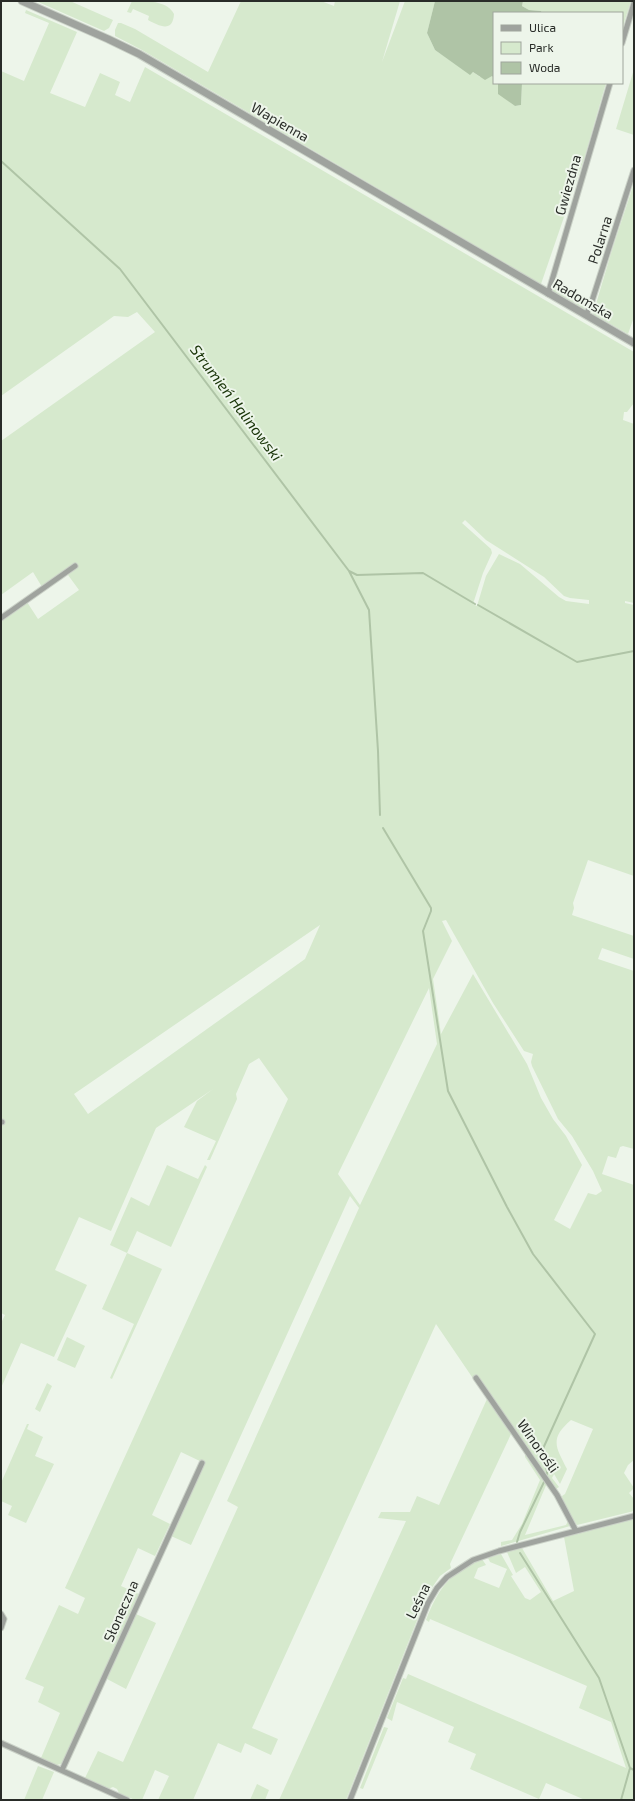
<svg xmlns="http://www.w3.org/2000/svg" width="635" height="1801" font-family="'Exo 2',sans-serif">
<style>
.green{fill:#d6e9cd;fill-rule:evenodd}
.water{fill:#afc4a6}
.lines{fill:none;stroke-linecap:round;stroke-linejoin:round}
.stream{stroke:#afc4a6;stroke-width:2}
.minor-casing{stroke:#cad1c7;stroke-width:7}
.tertiary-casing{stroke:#cad1c7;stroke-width:9}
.minor{stroke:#9fa39e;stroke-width:5}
.tertiary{stroke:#9fa39e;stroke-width:7}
.labels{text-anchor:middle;stroke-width:4;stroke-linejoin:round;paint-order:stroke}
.street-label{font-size:14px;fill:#292c28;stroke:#edf5ea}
.water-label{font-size:15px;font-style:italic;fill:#163205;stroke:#edf5ea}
</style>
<rect width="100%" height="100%" fill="#edf5ea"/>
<path class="green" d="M 36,1 L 70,1 L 113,20 L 109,28 L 104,31 Z
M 132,1 C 145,1 167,0 174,14 C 173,33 159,26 148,20 L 149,16 L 133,9 L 131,13 L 127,12 Z
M 241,1 L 321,1 L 334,6 L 335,1 L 400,1 L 382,62 L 405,1 L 435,1 L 427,33 L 435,50 L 470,74 L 473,72 L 480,77 L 492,76 L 494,78 L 494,83 L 498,83 L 507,100 L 515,106 L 521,105 L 522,83 L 606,83 L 585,156 L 541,284 L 142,50 L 115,36 L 115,30 L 118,23 L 121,23 L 135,29 L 208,72 Z
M 523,1 L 631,1 L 622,29 L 622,13 L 542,13 L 541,11 L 529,10 L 522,6 Z
M 26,10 L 77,32 L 50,93 L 85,107 L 100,73 L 120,82 L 115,95 L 130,102 L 145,67 L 634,352 L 634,403 L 627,412 L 624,412 L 623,420 L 634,424 L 634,603 L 625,601 L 625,603 L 634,605 L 634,876 L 588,860 L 573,903 L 574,908 L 572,915 L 634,936 L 634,959 L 602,948 L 598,959 L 634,971 L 634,1149 L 623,1146 L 620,1147 L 616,1158 L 608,1156 L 602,1174 L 634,1185 L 634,1460 L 628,1465 L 624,1473 L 634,1488 L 629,1493 L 634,1499 L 634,1511 L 577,1525 L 564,1505 L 562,1496 L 565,1494 L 593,1429 L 571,1420 C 549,1439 556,1447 567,1469 L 560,1484 L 554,1474 L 552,1478 L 559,1487 L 556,1489 L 538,1465 L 547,1483 L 525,1535 L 566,1525 L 568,1521 L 570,1526 L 501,1546 L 501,1542 L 512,1540 L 522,1524 L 540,1480 L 525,1457 L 525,1452 L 511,1434 L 450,1564 L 451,1568 L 440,1576 L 427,1595 L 346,1800 L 279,1800 L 406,1521 L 378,1518 L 381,1512 L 410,1512 L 417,1496 L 439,1505 L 487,1399 L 436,1324 L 252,1728 L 278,1739 L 271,1755 L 245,1743 L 241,1753 L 218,1743 L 193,1800 L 158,1800 L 169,1776 L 155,1770 L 142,1800 L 135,1800 L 119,1793 L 117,1789 L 113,1787 L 108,1789 L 85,1778 L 98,1751 L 123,1762 L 238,1507 L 227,1501 L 359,1208 L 350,1196 L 191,1545 L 171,1536 L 204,1463 L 181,1452 L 152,1515 L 170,1524 L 155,1556 L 138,1548 L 121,1586 L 139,1594 L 64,1762 C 57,1768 46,1764 41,1758 L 60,1713 L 38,1702 L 44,1687 L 25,1679 L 59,1605 L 78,1614 L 85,1598 L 65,1588 L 288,1099 L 259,1058 L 249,1064 L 236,1094 L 237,1099 L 210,1160 L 207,1160 L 216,1141 L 184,1127 L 197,1101 L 213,1089 L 156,1128 L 111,1231 L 79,1217 L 55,1270 L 87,1285 L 54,1357 L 21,1343 L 1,1388 L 1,1323 L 5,1315 L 1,1313 L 1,1125 L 4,1123 L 1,1118 L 1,620 L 27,602 L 38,619 L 79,590 L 68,575 L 77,567 L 75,564 L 42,587 L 33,572 L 1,595 L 1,441 L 155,332 L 137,312 L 128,317 L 114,316 L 1,396 L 1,71 L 24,81 L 49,23 L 25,13 ZM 465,520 L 486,540 L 544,577 L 564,596 L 570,598 L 589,600 L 589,604 L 566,601 L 559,597 L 520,564 L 499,554 L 486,576 L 477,606 L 473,604 L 483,573 L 492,553 L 491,549 L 462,523 ZM 446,920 L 493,1003 L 524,1051 L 533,1054 L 531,1062 L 532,1066 L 558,1119 L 572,1136 L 593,1171 L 602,1191 L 596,1195 L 588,1193 L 570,1229 L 554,1220 L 582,1165 L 566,1136 L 553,1119 L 541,1098 L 527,1064 L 473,974 L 441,1034 L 433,979 L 452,941 L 442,921 ZM 320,925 L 305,959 L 88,1114 L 74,1094 ZM 429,988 L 437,1044 L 360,1205 L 338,1174 Z
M 634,69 L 634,135 L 616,129 Z
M 634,183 L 634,317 L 628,334 L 593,314 L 612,250 Z
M 553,287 L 587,306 L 586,310 L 551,290 Z
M 167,1165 L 198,1179 L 205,1165 L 207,1167 L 171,1247 L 137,1231 L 127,1253 L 162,1269 L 112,1379 L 110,1378 L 134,1324 L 102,1309 L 127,1253 L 110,1245 L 131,1197 L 149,1206 Z
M 67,1337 L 85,1346 L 75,1368 L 57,1360 Z
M 47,1383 L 52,1386 L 40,1412 L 35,1409 Z
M 27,1424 L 29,1424 L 27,1429 L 43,1437 L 35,1456 L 54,1464 L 26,1523 L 8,1515 L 12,1506 L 1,1501 L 1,1483 Z
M 634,1519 L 634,1800 L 585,1800 L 546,1783 L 539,1799 L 470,1769 L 476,1754 L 448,1742 L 454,1727 L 397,1702 L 392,1721 L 387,1718 L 403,1678 L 406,1679 L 408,1674 L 626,1768 L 611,1722 L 579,1708 L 587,1686 L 430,1619 L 429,1622 L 426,1620 C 438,1589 450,1572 482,1559 L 486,1565 L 478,1568 L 474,1578 L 499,1588 L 507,1569 L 490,1562 L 488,1558 L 501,1554 L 513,1575 L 511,1576 L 525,1598 L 530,1600 L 541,1592 L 525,1567 L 516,1573 L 507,1552 L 522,1548 L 553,1601 L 574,1591 L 564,1537 Z
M 136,1614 L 156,1623 L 126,1689 L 107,1679 Z
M 384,1727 L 388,1728 L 363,1789 L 360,1788 Z
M 38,1766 L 54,1772 L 42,1800 L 24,1800 Z
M 257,1784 L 269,1790 L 265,1800 L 250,1800 Z"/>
<path class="water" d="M 435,1 L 523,1 L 522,6 L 529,10 L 541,11 L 542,13 L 494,13 L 494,78 L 492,76 L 485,80 L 473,72 L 470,75 L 435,50 L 427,33 Z
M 498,83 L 522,83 L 521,105 L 515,106 L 498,94 Z"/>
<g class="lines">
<path class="stream" d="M 1,161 L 120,269 L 349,571 L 357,575 L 423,573 L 475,604
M 349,571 L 369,610 L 378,751 L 380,815
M 478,605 L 577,662 L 634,651
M 383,828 L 431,908 L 431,911 L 423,931 L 448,1091 L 507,1207 L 533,1254 L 595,1334 L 541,1453 C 541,1461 548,1465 547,1474
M 517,1542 L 520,1532 L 544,1482
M 520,1553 L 599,1678 L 630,1768 L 634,1770
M 621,1800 L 630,1768"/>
<g class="minor-casing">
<path id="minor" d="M 622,43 L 634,3
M 548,294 L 610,83
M 586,315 L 591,304 L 634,170
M 1,618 L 75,566
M 1,1122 L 2,1122
M 476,1378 L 557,1495 L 576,1531
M 1,1614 L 4,1619 L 1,1628
M 1,1743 L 127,1800
M 62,1770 L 202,1463
M 350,1800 L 428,1603 L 437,1588 L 447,1577 L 473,1560 L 499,1551 L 634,1516"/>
</g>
<g class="tertiary-casing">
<path id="tertiary" d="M 22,1 L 108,39 L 139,54 L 634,343"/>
</g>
<use href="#minor" class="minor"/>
<use href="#tertiary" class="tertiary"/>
</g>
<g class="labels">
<g class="street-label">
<text transform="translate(280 122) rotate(30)" y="5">Wapienna</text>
<text transform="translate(568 185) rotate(-74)" y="5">Gwiezdna</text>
<text transform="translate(600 240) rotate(-72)" y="5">Polarna</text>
<text transform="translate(583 299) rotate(30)" y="5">Radomska</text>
<text transform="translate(538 1446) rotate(55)" y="5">Winorośli</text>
<text transform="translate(418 1601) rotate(-64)" y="5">Leśna</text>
<text transform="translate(121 1611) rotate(-66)" y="5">Słoneczna</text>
</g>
<g class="water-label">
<text transform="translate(236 403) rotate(53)" y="5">Strumień Halinowski</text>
</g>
</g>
<rect width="635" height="1801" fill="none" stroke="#292c28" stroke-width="4"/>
<rect x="493" y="12" width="130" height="72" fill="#edf5ea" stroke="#9fa59c"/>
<rect x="501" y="25" width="20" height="6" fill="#9fa39e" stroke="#9fa59c"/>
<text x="529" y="32" font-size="12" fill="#292c28">Ulica</text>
<rect x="501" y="42" width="20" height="12" fill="#d6e9cd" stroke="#9fa59c"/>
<text x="529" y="52" font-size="12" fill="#292c28">Park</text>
<rect x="501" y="62" width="20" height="12" fill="#afc4a6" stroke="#9fa59c"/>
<text x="529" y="72" font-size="12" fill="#292c28">Woda</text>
</svg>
